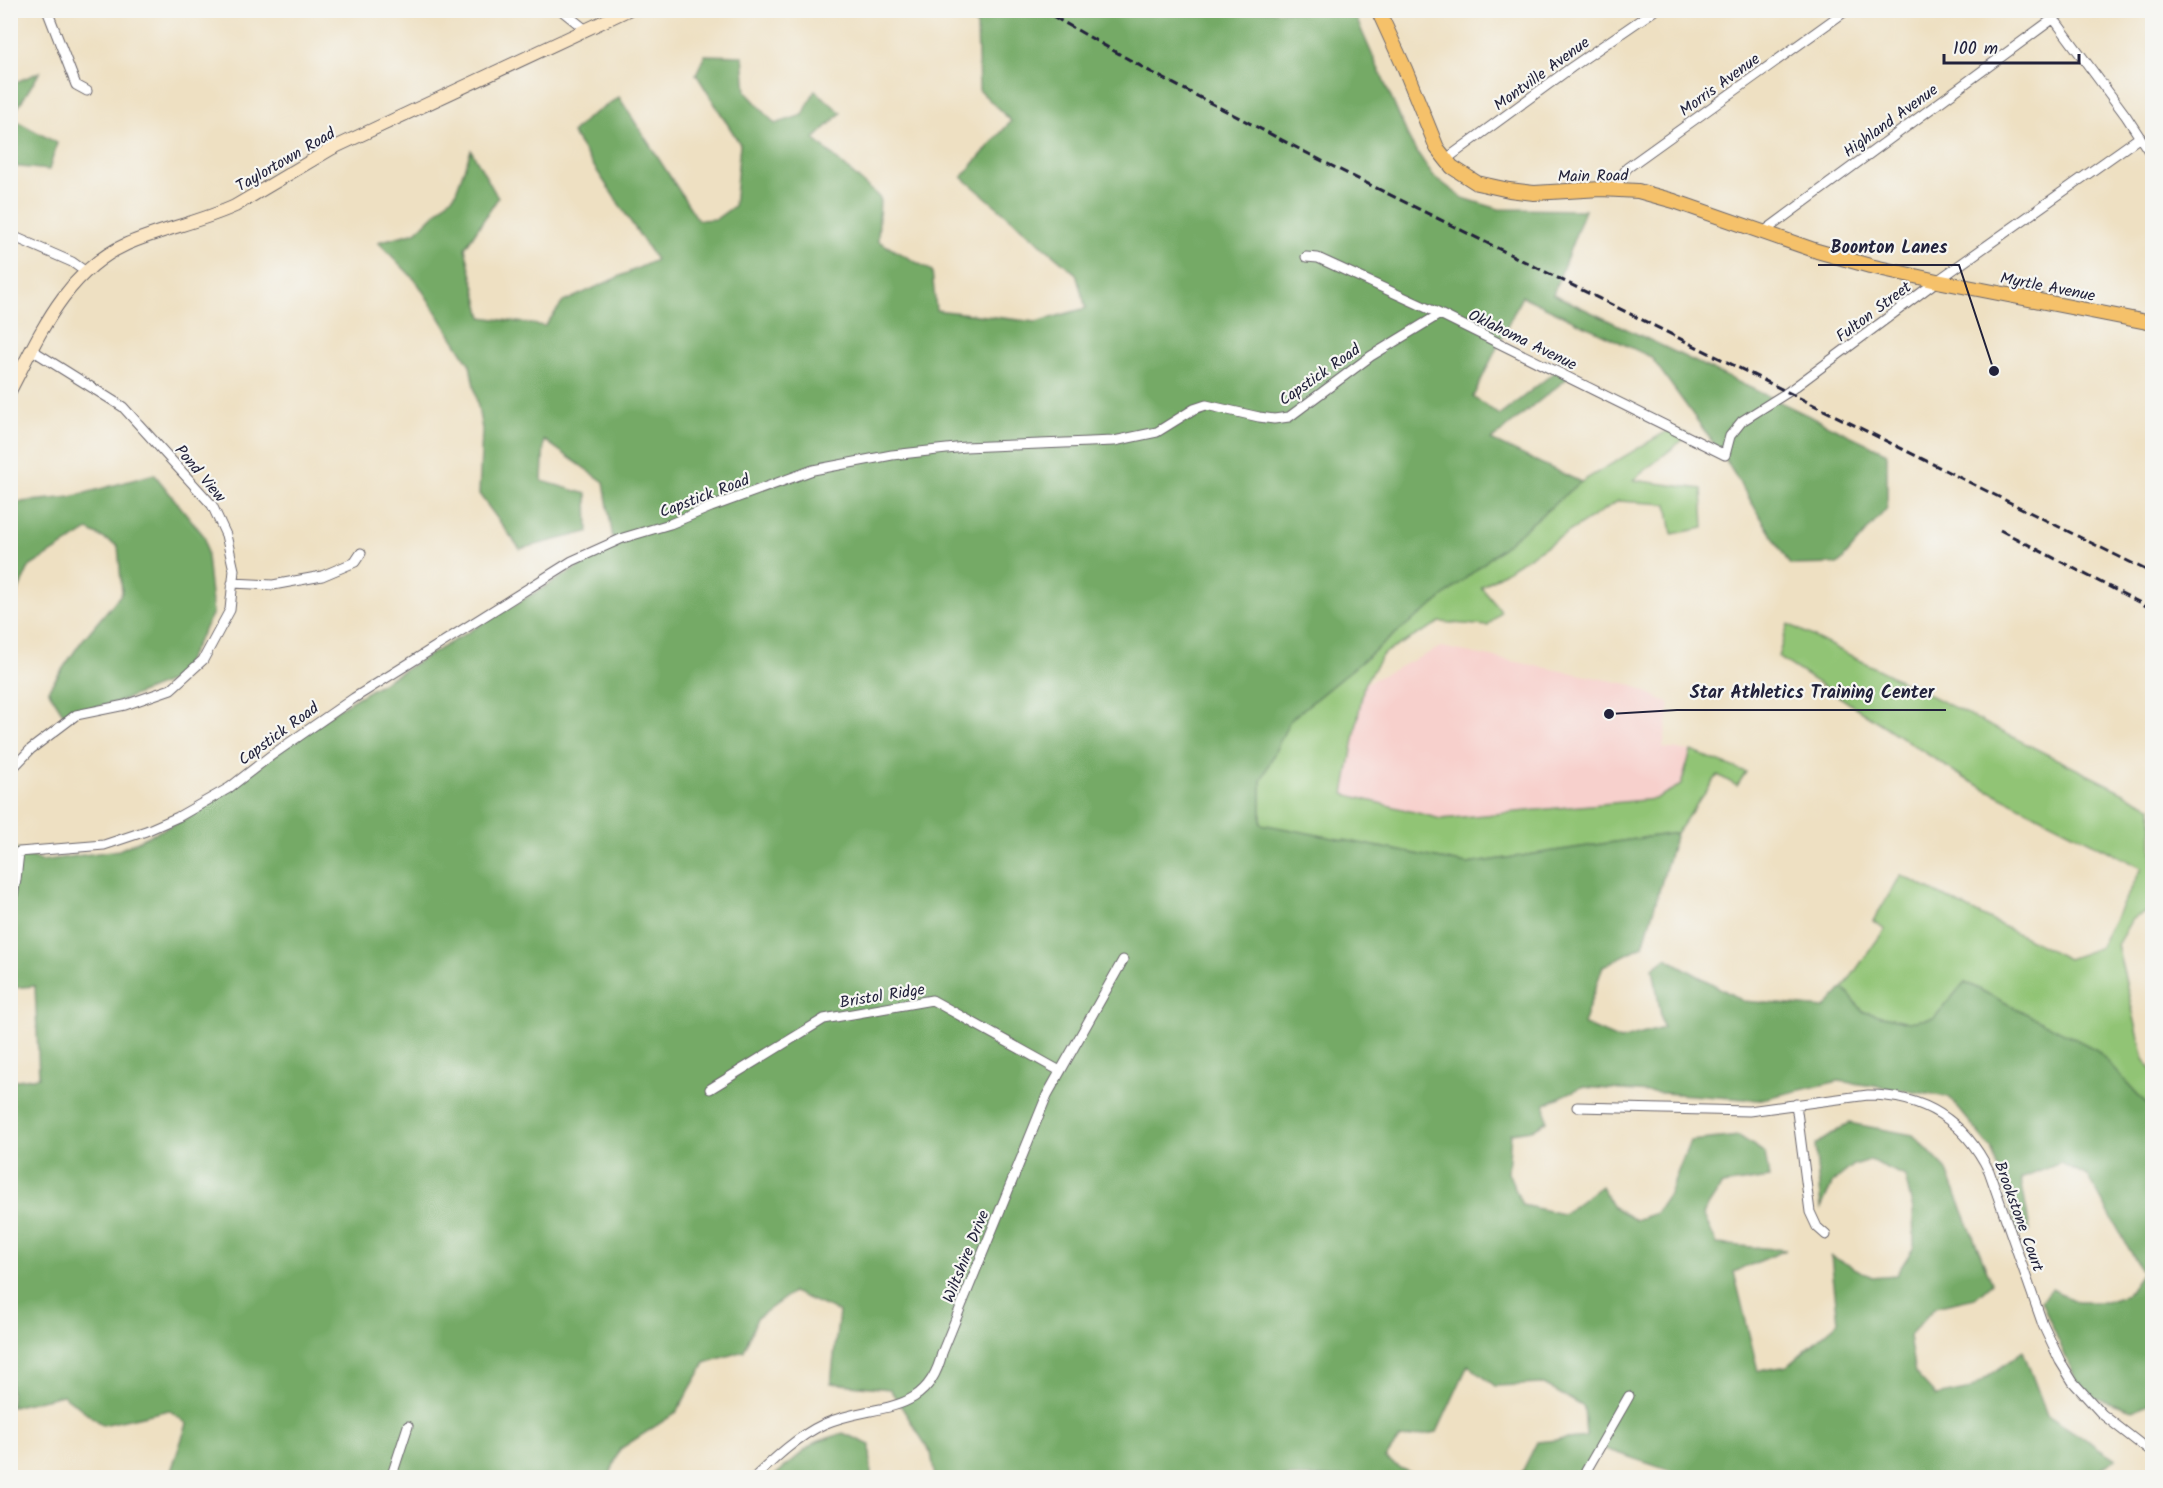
<svg xmlns="http://www.w3.org/2000/svg" width="2163" height="1488" font-family="Kalam,sans-serif">
<style>
.built{fill:#f7d0cc}
.green{fill:#91c475;stroke:#5a7358;stroke-width:1.5}
.forest{fill:#74aa66;stroke:#4b6650;stroke-width:1.5}
.lines{fill:none;stroke-linecap:round;stroke-linejoin:round}
.street-casing{stroke:#69646a;stroke-width:11}
.secondary-casing{stroke:#69646a;stroke-width:14}
.primary-casing{stroke:#69646a;stroke-width:16}
.street{stroke:#fff;stroke-width:9}
.secondary{stroke:#fbe6c4;stroke-width:12}
.primary{stroke:#f5c16b;stroke-width:14}
.rail{stroke:#22223b;stroke-width:3;stroke-dasharray:9 4.5;stroke-linecap:butt}
.labels{text-anchor:middle;stroke-width:4.5;stroke-linejoin:round;paint-order:stroke}
.street-label{font-size:16px;fill:#22223b;stroke:#f6f6f2}
.leader{fill:none;stroke:#22223b;stroke-width:2}
.callout-dot{fill:#22223b;stroke:#f6f6f2;stroke-width:2}
.callout-label{font-size:18px;text-anchor:middle;font-weight:bold;fill:#22223b;stroke:#f6f6f2;stroke-width:4.5;stroke-linejoin:round;paint-order:stroke}
</style>
<rect width="100%" height="100%" fill="#f6f6f2"/>
<filter id="ink" filterUnits="userSpaceOnUse"><feTurbulence type="fractalNoise" baseFrequency=".0167" numOctaves="2"/><feDisplacementMap in="SourceGraphic" scale="12" xChannelSelector="R" yChannelSelector="G"/><feConvolveMatrix kernelMatrix="1 2 1 2 8 2 1 2 1" color-interpolation-filters="sRGB"/></filter>
<filter id="wash" filterUnits="userSpaceOnUse"><feTurbulence type="fractalNoise" baseFrequency=".008" numOctaves="4" result="noise"/><feDisplacementMap in="SourceGraphic" scale="24" xChannelSelector="R" yChannelSelector="G"/><feGaussianBlur stdDeviation="1.35" result="paint"/><feColorMatrix in="noise" values="0 0 0 0 0 0 0 0 0 0 0 0 0 0 0 0 0 1.4 0 .05"/><feComposite in="paint" operator="in"/></filter>
<g filter="url(#wash)">
<rect width="100%" height="100%" fill="#eee0c2"/>
<path class="built" d="M 1441,647 L 1633,685 L 1670,704 L 1663,748 L 1691,751 L 1681,786 L 1655,799 L 1441,819 L 1344,794 L 1364,684 Z"/>
<path class="green" d="M 1672,428 L 1689,435 L 1633,480 L 1702,489 L 1704,528 L 1672,534 L 1667,504 L 1618,501 L 1481,587 L 1501,611 L 1488,626 L 1440,622 L 1383,654 L 1364,684 L 1344,794 L 1441,819 L 1655,799 L 1681,785 L 1691,751 L 1746,772 L 1737,786 L 1718,775 L 1676,833 L 1467,864 L 1261,824 L 1261,781 L 1290,720 L 1410,622 L 1430,608 L 1581,482 Z
M 1788,624 L 2152,807 L 2152,909 L 2132,919 L 2117,945 L 2144,1059 L 2152,1070 L 2152,1110 L 2097,1050 L 1965,982 L 1934,1018 L 1909,1022 L 1864,1012 L 1843,988 L 1885,929 L 1873,921 L 1901,875 L 2068,959 L 2099,948 L 2142,868 L 1964,778 L 1778,657 Z"/>
<path class="forest" d="M 950,11 L 1353,11 L 1411,143 L 1433,176 L 1463,198 L 1499,209 L 1585,210 L 1553,294 L 1887,453 L 1887,508 L 1839,564 L 1790,565 L 1725,459 L 1651,357 L 1522,296 L 1473,397 L 1500,415 L 1556,371 L 1569,377 L 1491,440 L 1581,482 L 1430,608 L 1410,622 L 1290,720 L 1261,781 L 1261,824 L 1467,864 L 1676,833 L 1643,946 L 1603,966 L 1583,1024 L 1620,1040 L 1663,1028 L 1653,968 L 1666,958 L 1743,1001 L 1825,1008 L 1843,988 L 1864,1012 L 1909,1022 L 1934,1018 L 1965,982 L 2097,1050 L 2152,1110 L 2152,1402 L 2132,1410 L 2093,1397 L 2076,1380 L 2041,1301 L 2052,1289 L 2077,1302 L 2106,1302 L 2126,1295 L 2142,1272 L 2088,1176 L 2060,1163 L 2021,1179 L 2030,1230 L 2019,1236 L 1991,1148 L 1949,1097 L 1839,1081 L 1758,1100 L 1582,1087 L 1545,1104 L 1547,1121 L 1532,1130 L 1511,1133 L 1508,1172 L 1522,1205 L 1563,1214 L 1601,1186 L 1612,1206 L 1635,1220 L 1656,1213 L 1669,1194 L 1690,1141 L 1739,1136 L 1765,1153 L 1769,1178 L 1722,1185 L 1703,1214 L 1717,1244 L 1786,1250 L 1734,1272 L 1758,1371 L 1787,1366 L 1838,1322 L 1831,1256 L 1872,1277 L 1896,1275 L 1914,1247 L 1913,1210 L 1905,1176 L 1870,1160 L 1854,1165 L 1833,1182 L 1821,1208 L 1815,1145 L 1849,1123 L 1913,1135 L 1946,1169 L 1992,1283 L 1975,1298 L 1935,1307 L 1909,1336 L 1915,1373 L 1936,1396 L 1971,1389 L 2023,1351 L 2047,1415 L 2116,1459 L 2087,1478 L 1692,1478 L 1602,1448 L 1582,1477 L 1545,1477 L 1522,1472 L 1537,1442 L 1586,1437 L 1584,1407 L 1543,1384 L 1495,1386 L 1468,1365 L 1437,1432 L 1399,1439 L 1385,1459 L 1417,1477 L 935,1477 L 931,1453 L 890,1389 L 831,1383 L 839,1312 L 793,1292 L 757,1318 L 744,1351 L 705,1363 L 676,1413 L 620,1449 L 609,1477 L 169,1477 L 187,1424 L 169,1410 L 103,1425 L 63,1395 L 11,1407 L 10,1081 L 39,1077 L 35,986 L 11,988 L 11,847 L 41,861 L 119,850 L 189,817 L 338,709 L 614,546 L 604,482 L 544,440 L 542,481 L 587,494 L 588,532 L 520,549 L 479,494 L 482,429 L 470,365 L 417,282 L 378,242 L 416,232 L 455,194 L 471,150 L 498,198 L 465,248 L 482,317 L 545,326 L 563,302 L 656,260 L 572,133 L 587,118 L 619,97 L 698,220 L 716,219 L 734,206 L 740,144 L 696,74 L 705,55 L 743,56 L 746,92 L 775,124 L 803,115 L 815,90 L 841,113 L 814,139 L 880,198 L 878,241 L 932,271 L 936,310 L 1036,322 L 1086,308 L 1076,274 L 962,177 L 1011,121 L 979,90 L 977,25 Z
M 40,72 L 11,118 L 57,143 L 49,170 L 11,166 L 11,84 Z
M 154,474 L 205,537 L 213,613 L 178,678 L 118,702 L 64,715 L 48,690 L 81,642 L 122,593 L 118,546 L 88,530 L 29,567 L 11,608 L 11,503 L 71,497 Z
M 843,1433 L 870,1445 L 871,1477 L 773,1477 L 814,1443 Z"/>
</g>
<g filter="url(#ink)">
<g class="lines">
<g class="street-casing">
<path id="street" d="M 47,10 L 76,85 L 87,91
M 561,10 L 586,30
M 2054,19 L 2126,116 L 2152,156
M 1445,160 L 1572,67 L 1655,10
M 1617,189 L 1620,179 L 1627,168 L 1847,10
M 1762,233 L 2065,10
M 10,235 L 72,262 L 86,272
M 1306,257 L 1318,258 L 1440,314 L 1725,455 L 1730,436 L 1742,421 L 1788,392 L 1937,281 L 2140,137
M 232,583 L 273,585 L 322,576 L 355,562 L 361,553
M 10,771 L 31,749 L 76,715 L 125,705 L 171,689 L 203,660 L 230,610 L 234,570 L 226,535 L 212,505 L 123,407 L 32,350
M 10,912 L 16,880 L 19,852 L 104,845 L 146,831 L 178,817 L 229,788 L 269,757 L 354,698 L 572,561 L 623,538 L 670,524 L 711,507 L 813,470 L 892,455 L 965,447 L 1114,441 L 1157,432 L 1194,409 L 1206,405 L 1259,417 L 1274,419 L 1289,417 L 1371,356 L 1440,314
M 710,1089 L 824,1019 L 932,1000 L 1060,1071
M 1796,1104 L 1810,1212 L 1817,1227 L 1826,1235
M 1577,1107 L 1749,1111 L 1868,1095 C 1924,1095 1964,1120 1989,1171 L 2043,1325 L 2060,1361 L 2073,1382 L 2102,1414 L 2152,1453
M 391,1478 L 408,1426
M 754,1478 C 775,1458 798,1436 824,1424 C 873,1402 927,1419 942,1353 L 1047,1095 L 1123,960
M 1582,1478 L 1629,1396"/>
</g>
<g class="secondary-casing">
<path id="secondary" d="M 10,391 C 40,334 65,272 127,244 C 162,229 200,222 235,206 L 331,149 L 628,10"/>
</g>
<g class="primary-casing">
<path id="primary" d="M 1378,10 L 1405,69 L 1437,148 L 1452,167 L 1477,183 L 1509,190 L 1534,193 L 1601,189 L 1638,191 L 1674,201 L 1817,251 L 1870,266 L 1937,281 L 2152,323"/>
</g>
<use href="#street" class="street"/>
<use href="#secondary" class="secondary"/>
<use href="#primary" class="primary"/>
<path class="rail" d="M 1042,10 L 1151,72 L 1330,165 L 2152,573
M 2000,530 L 2152,609"/>
</g>
</g>
<g class="labels">
<g class="street-label">
<text transform="translate(1541 73) rotate(-36)" y="6">Montville Avenue</text>
<text transform="translate(1719 84) rotate(-36)" y="6">Morris Avenue</text>
<text transform="translate(1890 120) rotate(-36)" y="6">Highland Avenue</text>
<text transform="translate(285 159) rotate(-30)" y="6">Taylortown Road</text>
<text transform="translate(1593 175) rotate(-1)" y="6">Main Road</text>
<text transform="translate(2048 286) rotate(11)" y="6">Myrtle Avenue</text>
<text transform="translate(1873 311) rotate(-37)" y="6">Fulton Street</text>
<text transform="translate(1523 339) rotate(26)" y="6">Oklahoma Avenue</text>
<text transform="translate(1319 374) rotate(-35)" y="6">Capstick Road</text>
<text transform="translate(201 473) rotate(50)" y="6">Pond View</text>
<text transform="translate(704 495) rotate(-21)" y="6">Capstick Road</text>
<text transform="translate(278 733) rotate(-36)" y="6">Capstick Road</text>
<text transform="translate(882 995) rotate(-9)" y="6">Bristol Ridge</text>
<text transform="translate(2020 1216) rotate(70)" y="6">Brookstone Court</text>
<text transform="translate(965 1256) rotate(-68)" y="6">Wiltshire Drive</text>
</g>
</g>
<path class="leader" d="M1994 371L1959 265H1818M1609 714L1677 710H1946"/>
<g class="callout-dot">
<circle cx="1994" cy="371" r="6"/>
<circle cx="1609" cy="714" r="6"/>
</g>
<g class="callout-label">
<text x="1889" y="253">Boonton Lanes</text>
<text x="1812" y="698">Star Athletics Training Center</text>
</g>
<rect width="2163" height="1488" fill="none" stroke="#f6f6f2" stroke-width="36"/>
<path d="M1944 54v9h135v-9" fill="none" stroke="#22223b" stroke-width="3"/>
<text x="1953" y="54" font-size="18" fill="#22223b" stroke="#f6f6f2" stroke-width="4.5" paint-order="stroke">100 m</text>
</svg>
